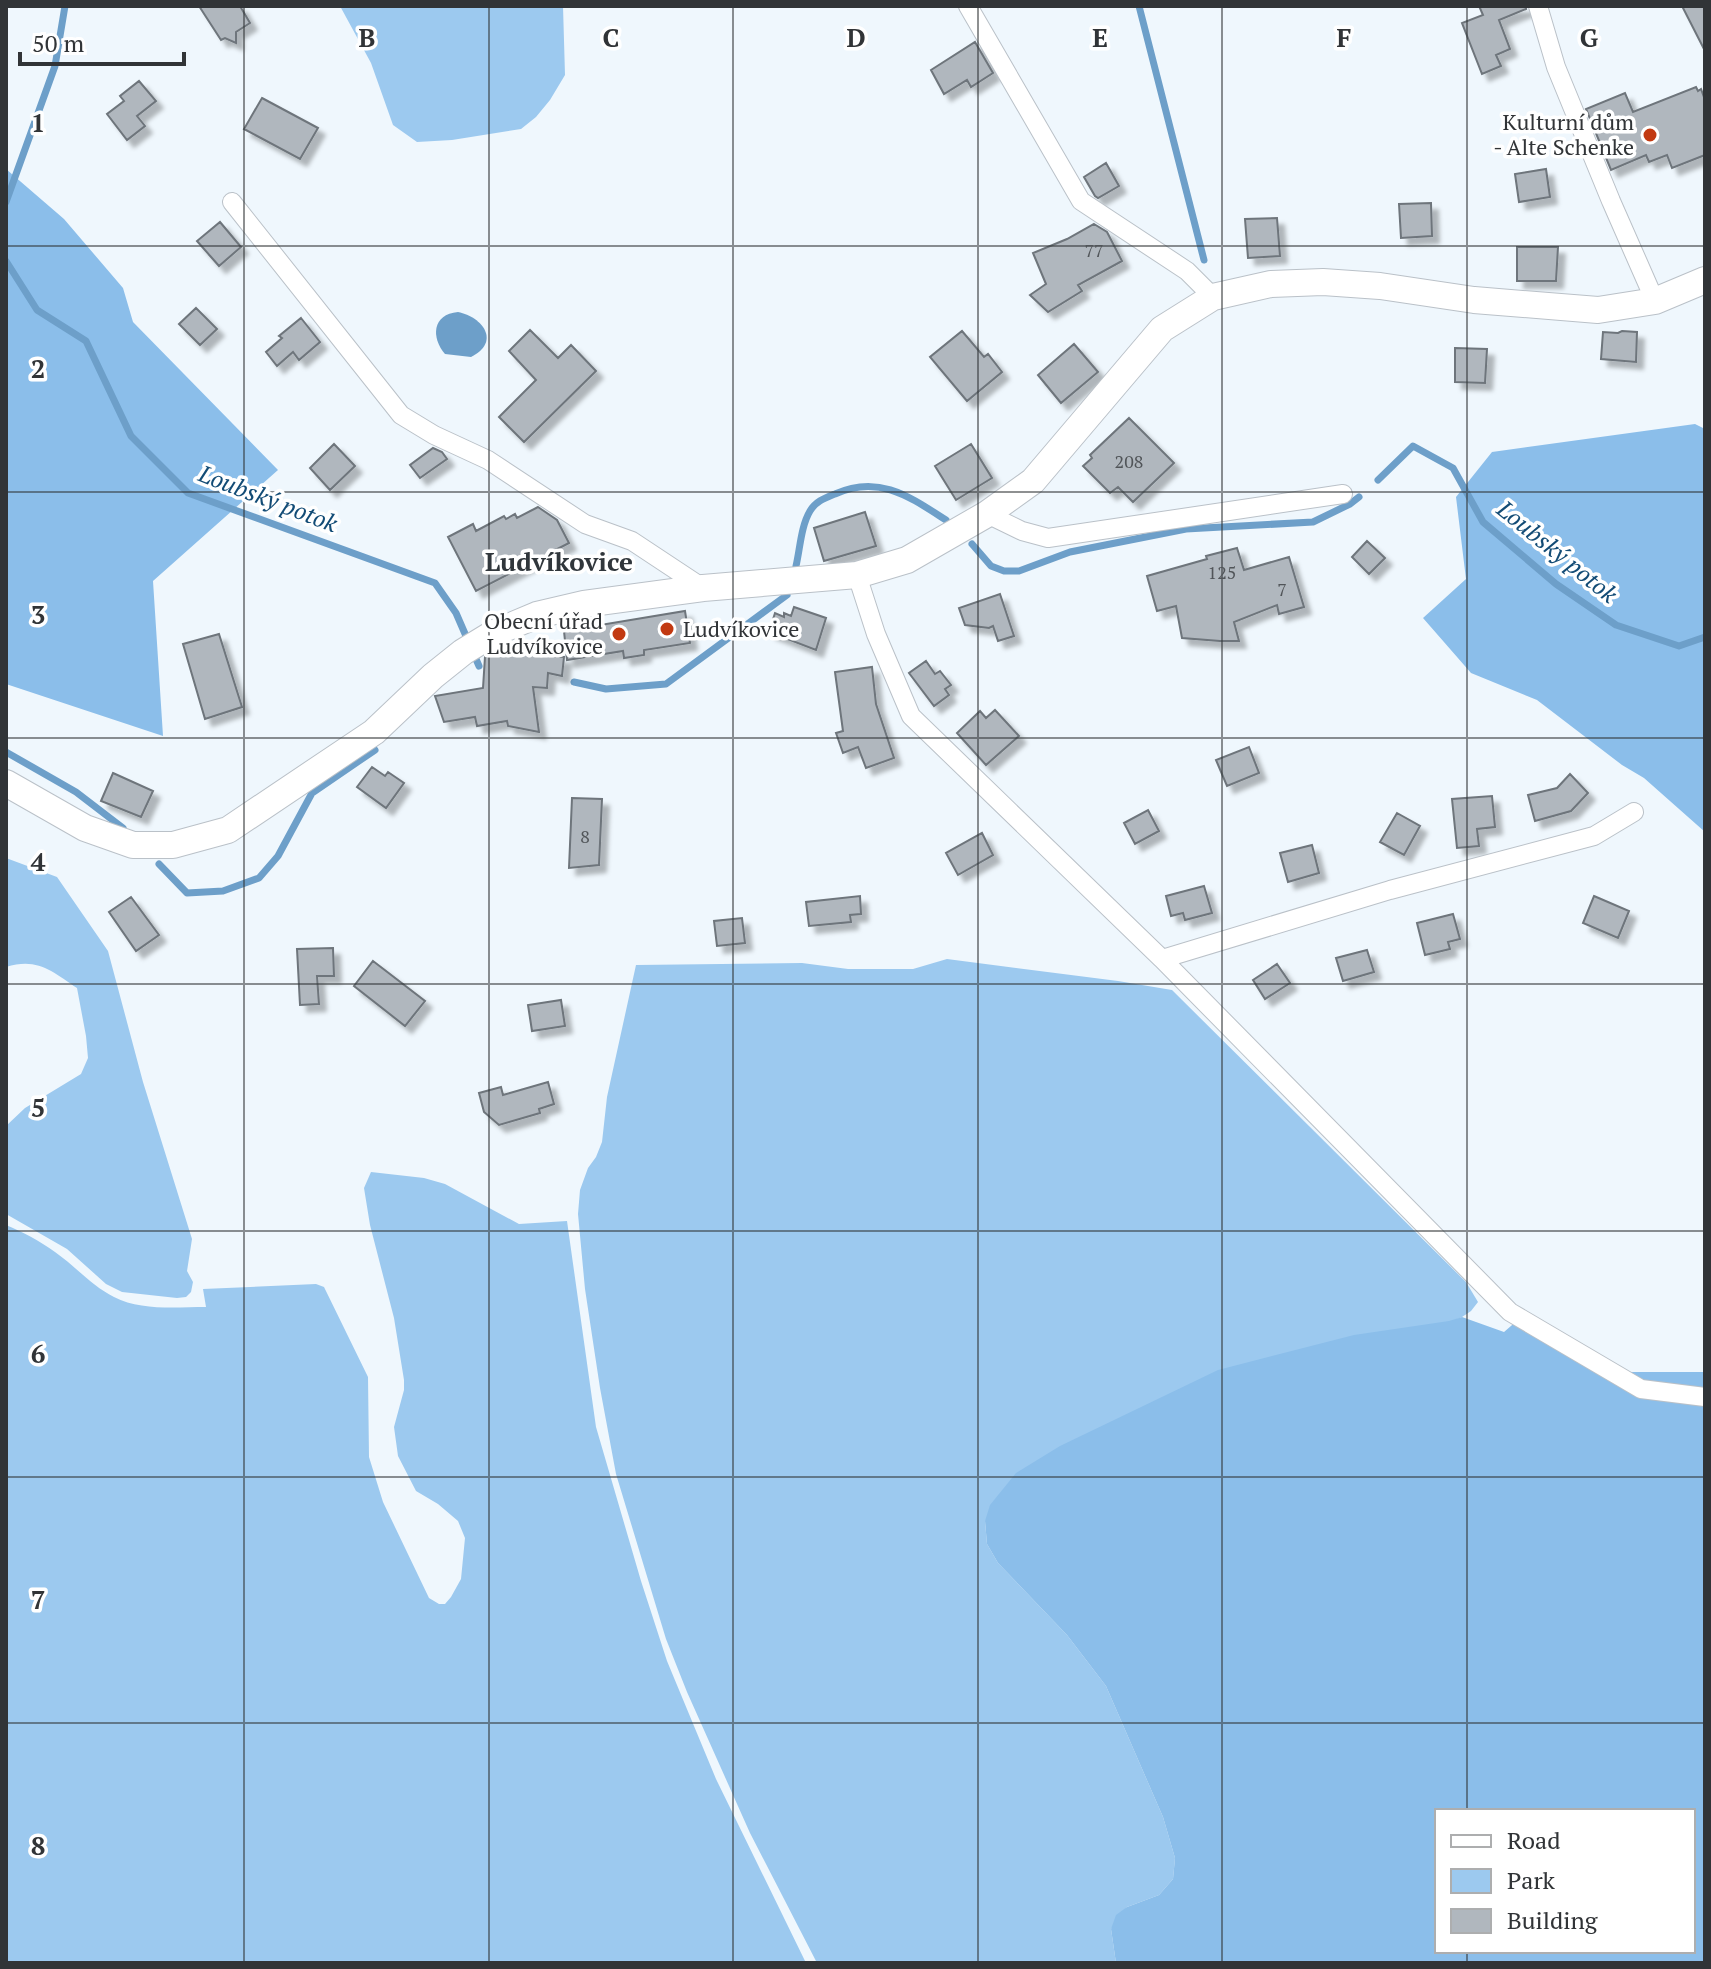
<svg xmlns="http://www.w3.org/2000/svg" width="1711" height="1969" font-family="'PT Serif',serif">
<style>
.green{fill:#9cc9ef}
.forest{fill:#8bbeea;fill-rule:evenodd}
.water{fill:#6d9fc9}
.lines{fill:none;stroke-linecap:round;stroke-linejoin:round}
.stream{stroke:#6d9fc9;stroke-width:7}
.building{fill:#b0b7be;stroke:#6e757b;stroke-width:2;filter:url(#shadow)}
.street-casing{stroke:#bac1c8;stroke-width:20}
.secondary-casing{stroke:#bac1c8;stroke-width:28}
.street{stroke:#fff;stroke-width:18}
.secondary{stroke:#fff;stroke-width:26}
.grid{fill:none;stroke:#313437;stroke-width:2;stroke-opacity:0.55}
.poi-dot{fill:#c23911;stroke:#fff;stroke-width:3}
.labels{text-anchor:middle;stroke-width:7;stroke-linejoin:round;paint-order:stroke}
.number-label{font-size:18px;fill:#515559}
.poi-label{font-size:22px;fill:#313437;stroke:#fff;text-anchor:end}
.water-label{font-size:24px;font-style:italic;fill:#134c76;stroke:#fff}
.quarter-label{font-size:26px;font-weight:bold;fill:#30363b;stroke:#fff}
.grid-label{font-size:26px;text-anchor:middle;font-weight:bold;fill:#313437;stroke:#fff;stroke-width:7;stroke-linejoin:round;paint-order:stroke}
</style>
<defs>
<filter id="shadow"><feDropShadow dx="7" dy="7" stdDeviation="2" flood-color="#0004"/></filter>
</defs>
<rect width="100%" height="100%" fill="#eff7fd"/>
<path class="green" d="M 340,6 L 563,6 L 565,75 L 550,100 L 536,117 L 521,129 L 452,140 L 417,142 L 393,125 L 371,63 Z
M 6,858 L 57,877 L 108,951 L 143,1082 L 192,1239 L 187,1271 L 193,1282 L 191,1292 L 186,1297 L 177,1298 L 122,1292 L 106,1284 L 67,1249 L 6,1214 L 6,1126 L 25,1108 L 81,1074 L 88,1058 L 86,1036 L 77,988 C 52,971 37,957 6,967 Z
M 947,959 L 1118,981 L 1172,990 L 1466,1282 L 1478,1302 L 1471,1311 L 1462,1317 L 985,1521 L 987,1544 L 998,1563 L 1067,1635 L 1106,1686 L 1163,1817 L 1175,1858 L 1173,1879 L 1159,1895 L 1127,1907 L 1111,1929 L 1116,1963 L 817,1963 L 750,1833 L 687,1692 L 666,1639 L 616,1474 L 600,1388 L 585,1289 L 578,1214 L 580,1190 L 588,1168 L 596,1157 L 602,1142 L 607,1097 L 636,965 L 802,963 L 848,969 L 913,969 Z
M 371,1172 L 424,1178 L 445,1184 L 519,1224 L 567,1221 L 596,1427 L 641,1581 L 667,1661 L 716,1779 L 806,1963 L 6,1963 L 6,1225 C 23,1232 40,1241 55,1252 C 75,1266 92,1286 114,1297 C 141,1311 176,1307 206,1307 L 203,1289 L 316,1284 L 324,1287 L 368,1377 L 369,1457 L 383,1502 L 429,1598 L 439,1604 L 445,1604 L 451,1597 L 461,1579 L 465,1538 L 458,1521 L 438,1504 L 416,1491 L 398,1456 L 394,1427 L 404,1390 L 404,1380 L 394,1318 L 370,1225 L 364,1188 Z"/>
<path class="forest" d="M 6,169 L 64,219 L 123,288 L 133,322 L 278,470 L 153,581 L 163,736 L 6,684 Z
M 1695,424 L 1705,429 L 1705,832 L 1644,778 L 1622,765 L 1537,700 L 1471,673 L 1423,618 L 1466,579 L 1456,497 L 1492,452 Z
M 1526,1313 L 1629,1372 L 1705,1372 L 1705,1963 L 1116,1963 L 1111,1929 L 1116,1915 L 1127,1907 L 1159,1895 L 1173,1879 L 1175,1858 L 1163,1817 L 1106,1686 L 1067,1635 L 998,1563 L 987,1544 L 985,1521 L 990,1505 L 1016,1473 L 1060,1446 L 1218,1370 L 1354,1335 L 1449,1321 L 1462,1317 L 1504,1332 ZM 1437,1811 L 1693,1811 L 1693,1951 L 1437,1951 Z"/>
<path class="water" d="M 458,312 C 483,317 501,342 471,357 L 445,354 C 431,338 432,314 458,312 Z"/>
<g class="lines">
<path class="stream" d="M 1139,6 L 1204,260
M 6,202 L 55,66 L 65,6
M 6,261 L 37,310 L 86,341 L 131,436 L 188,493 L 435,583 L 456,613 L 479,666
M 1378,480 L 1413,446 L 1453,468 L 1483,522 L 1556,584 L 1616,625 L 1679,646 L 1705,637
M 972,544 L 991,566 L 1004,571 L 1019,571 L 1070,552 L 1186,529 L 1313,522 L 1350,504 L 1359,497
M 796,566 C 800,549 801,526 810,511 C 816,501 825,498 835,494 C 879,474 910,497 946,520
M 574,682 L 606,689 L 666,684 L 787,595
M 6,752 L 76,792 L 123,828
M 159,864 L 187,893 L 223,891 L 259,878 L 278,856 L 312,793 L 375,750"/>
</g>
<path class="building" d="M 199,6 L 240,6 L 250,23 L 236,32 L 236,43 L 225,38 L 221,40 Z
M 1479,6 L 1526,6 L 1526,9 L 1499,20 L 1510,49 L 1496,55 L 1501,66 L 1482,74 L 1462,23 L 1483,15 Z
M 1682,6 L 1705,6 L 1705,51 Z
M 975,42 L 993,73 L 971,87 L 967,80 L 944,94 L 931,70 Z
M 139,81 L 156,101 L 137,116 L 145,126 L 127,140 L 107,114 L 124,101 L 120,96 Z
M 1696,87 L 1698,91 L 1701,89 L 1705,100 L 1705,155 L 1672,168 L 1667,155 L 1649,162 L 1646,155 L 1611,170 L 1586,109 L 1625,93 L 1633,112 Z
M 262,98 L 318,128 L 300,159 L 244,129 Z
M 1106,163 L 1119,186 L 1098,198 L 1095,196 L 1084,177 Z
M 1546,169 L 1550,197 L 1519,202 L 1515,174 Z
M 1431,203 L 1432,236 L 1401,238 L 1399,204 Z
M 1277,218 L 1280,256 L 1248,258 L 1245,219 Z
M 220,222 L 241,247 L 219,266 L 197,241 Z
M 1094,224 L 1107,232 L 1122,261 L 1078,285 L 1082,291 L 1048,312 L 1030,295 L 1046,284 L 1033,253 L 1067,239 Z
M 1517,247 L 1558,247 L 1556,281 L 1517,281 Z
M 196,308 L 217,329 L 200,345 L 179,324 Z
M 301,318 L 320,342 L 299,360 L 293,352 L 277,366 L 266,352 L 282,338 L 279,336 Z
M 530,330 L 558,358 L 571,345 L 596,371 L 524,442 L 499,417 L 536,380 L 509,351 Z
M 962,331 L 984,357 L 988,354 L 1002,372 L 967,401 L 930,357 Z
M 1622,331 L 1637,332 L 1636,362 L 1601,359 L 1603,332 L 1618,333 Z
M 1074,344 L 1098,372 L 1061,403 L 1038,375 Z
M 1455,348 L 1487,349 L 1485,383 L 1455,382 Z
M 1129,418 L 1174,463 L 1133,502 L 1118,487 L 1110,493 L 1083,466 L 1092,458 L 1090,455 Z
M 334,444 L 355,466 L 330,490 L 310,468 Z
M 971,444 L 992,478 L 956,500 L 935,466 Z
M 433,448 L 442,452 L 447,459 L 420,478 L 410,465 Z
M 538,507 L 557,520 L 569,543 L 476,591 L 448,537 L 473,524 L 476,531 L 504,516 L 506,519 L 515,514 L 517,518 Z
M 865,512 L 876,546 L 824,561 L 814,528 Z
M 1367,541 L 1385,558 L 1369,574 L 1352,557 Z
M 1237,548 L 1244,570 L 1289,557 L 1304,607 L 1279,614 L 1277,605 L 1234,622 L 1239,641 L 1220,641 L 1182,638 L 1176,606 L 1157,611 L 1147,576 L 1207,559 L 1206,556 Z
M 1000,594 L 1014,636 L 998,641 L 993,626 L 989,628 L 965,625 L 959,608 Z
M 794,607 L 826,618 L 816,650 L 769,632 L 775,613 L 784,617 L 784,613 L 791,616 Z
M 685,611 L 690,643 L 644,650 L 644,655 L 624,658 L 623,651 L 567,660 L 564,631 Z
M 219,634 L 242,707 L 205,719 L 183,644 Z
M 499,651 L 564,657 L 562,676 L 548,673 L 547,688 L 533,687 L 539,732 L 508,726 L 507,721 L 477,726 L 475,717 L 444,722 L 435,696 L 483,688 L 485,657 Z
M 926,661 L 935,674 L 940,671 L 951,685 L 945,689 L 949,695 L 934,706 L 909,673 Z
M 872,667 L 876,704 L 894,758 L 866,768 L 858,747 L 843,753 L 836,733 L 843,731 L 835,672 Z
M 995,710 L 1019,736 L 986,765 L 957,733 L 980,711 L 986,718 Z
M 1249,747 L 1259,773 L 1227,786 L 1216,760 Z
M 372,767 L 385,776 L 388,772 L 404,783 L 386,808 L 357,787 Z
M 113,773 L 153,791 L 141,817 L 101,801 Z
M 1570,774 L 1588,793 L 1571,811 L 1535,821 L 1528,795 L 1557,788 Z
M 1492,796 L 1495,827 L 1477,829 L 1479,846 L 1457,848 L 1452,799 Z
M 572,798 L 602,799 L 599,865 L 569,868 Z
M 1148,810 L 1159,831 L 1135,844 L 1124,823 Z
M 1397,813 L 1420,826 L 1404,855 L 1380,842 Z
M 982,833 L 993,855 L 958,875 L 946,853 Z
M 1312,845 L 1319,873 L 1288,882 L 1280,853 Z
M 1204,886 L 1212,913 L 1185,920 L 1183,913 L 1171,916 L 1166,896 Z
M 860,896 L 861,914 L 850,915 L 851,922 L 809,926 L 806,902 Z
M 1594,896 L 1629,911 L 1618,938 L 1583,923 Z
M 131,897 L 159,935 L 136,951 L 109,912 Z
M 1453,914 L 1460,939 L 1448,942 L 1450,949 L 1425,955 L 1417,923 Z
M 742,918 L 745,943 L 717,946 L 714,921 Z
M 333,948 L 334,976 L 317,976 L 319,1004 L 300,1005 L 297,949 Z
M 1367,950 L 1374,972 L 1343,981 L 1336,958 Z
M 373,961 L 425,1001 L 405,1026 L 354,986 Z
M 1277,964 L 1290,983 L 1265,999 L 1253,980 Z
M 561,1000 L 565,1026 L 532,1031 L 528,1005 Z
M 548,1082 L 554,1104 L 539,1109 L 540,1113 L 499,1125 L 484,1112 L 479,1093 L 501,1087 L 503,1095 Z"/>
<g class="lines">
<g class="street-casing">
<path id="street" d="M 968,6 L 1081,201 L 1187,271 L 1213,297
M 1538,6 L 1556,67 L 1611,201 L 1655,301
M 232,202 L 401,415 L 434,435 L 488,460 L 585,524 L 632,541 L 703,588
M 987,514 L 1022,531 L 1048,538 L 1343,494
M 857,575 L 876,634 L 911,716 L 1162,959 L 1510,1312 L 1641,1389 L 1705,1397
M 1162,959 L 1390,890 L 1594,836 L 1634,812"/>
</g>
<g class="secondary-casing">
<path id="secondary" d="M 6,783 L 85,828 L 133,845 L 173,845 L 228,830 L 374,732 L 433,676 L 463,652 L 494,633 L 537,615 L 584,604 L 703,588 L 857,575 L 907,560 L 987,514 L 1033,481 L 1162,329 L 1213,297 L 1271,284 L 1323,282 L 1380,286 L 1474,300 L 1598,310 L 1655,301 L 1705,280"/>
</g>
<use href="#street" class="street"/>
<use href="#secondary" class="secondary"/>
</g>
<path class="grid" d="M 244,6 L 244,1963M 489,6 L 489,1963M 733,6 L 733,1963M 978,6 L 978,1963M 1222,6 L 1222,1963M 1467,6 L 1467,1811M 6,246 L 1705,246M 6,492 L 1705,492M 6,738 L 1705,738M 6,984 L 1705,984M 6,1231 L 1705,1231M 6,1477 L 1705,1477M 6,1723 L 1705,1723M 1467,1951 L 1467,1963"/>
<g class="poi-dot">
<circle cx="1650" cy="135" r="8"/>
<circle cx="667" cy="629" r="8"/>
<circle cx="619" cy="634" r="8"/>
</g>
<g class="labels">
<g class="number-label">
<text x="1094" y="257">77</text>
<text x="1129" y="468">208</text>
<text x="1222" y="579">125</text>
<text x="1282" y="596">7</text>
<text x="585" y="843">8</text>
</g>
<g class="poi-label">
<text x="1634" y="130">Kulturní dům<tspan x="1634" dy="25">- Alte Schenke</tspan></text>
<text x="603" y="629">Obecní úřad<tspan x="603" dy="25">Ludvíkovice</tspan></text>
<text x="683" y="637" text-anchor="start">Ludvíkovice</text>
</g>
<g class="water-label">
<text transform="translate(268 499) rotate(21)" y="8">Loubský potok</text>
<text transform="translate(1557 552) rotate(39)" y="8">Loubský potok</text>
</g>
<g class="quarter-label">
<text x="559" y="571">Ludvíkovice</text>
</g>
</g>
<g class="grid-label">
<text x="367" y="47">B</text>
<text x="611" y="47">C</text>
<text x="856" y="47">D</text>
<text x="1100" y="47">E</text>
<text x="1344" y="47">F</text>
<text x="1589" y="47">G</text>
<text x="38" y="132">1</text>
<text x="38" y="378">2</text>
<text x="38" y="624">3</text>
<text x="38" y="871">4</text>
<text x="38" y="1117">5</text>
<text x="38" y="1363">6</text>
<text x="38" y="1609">7</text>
<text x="38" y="1855">8</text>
</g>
<rect width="1711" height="1969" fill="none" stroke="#313437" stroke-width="16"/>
<rect x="1435" y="1809" width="260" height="144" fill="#ffffff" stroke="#adaeaf" stroke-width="2"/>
<rect x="1451" y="1835" width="40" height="12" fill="#ffffff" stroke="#adaeaf" stroke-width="2"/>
<text x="1507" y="1849" font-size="24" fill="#313437">Road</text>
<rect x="1451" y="1869" width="40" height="24" fill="#9cc9ef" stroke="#adaeaf" stroke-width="2"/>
<text x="1507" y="1889" font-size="24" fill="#313437">Park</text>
<rect x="1451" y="1909" width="40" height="24" fill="#b0b7be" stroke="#adaeaf" stroke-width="2"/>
<text x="1507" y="1929" font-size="24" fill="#313437">Building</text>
<path d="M20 52v12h164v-12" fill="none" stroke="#313437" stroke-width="4"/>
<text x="32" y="52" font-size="24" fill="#313437" stroke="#ffffff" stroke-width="6" paint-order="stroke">50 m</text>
</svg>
